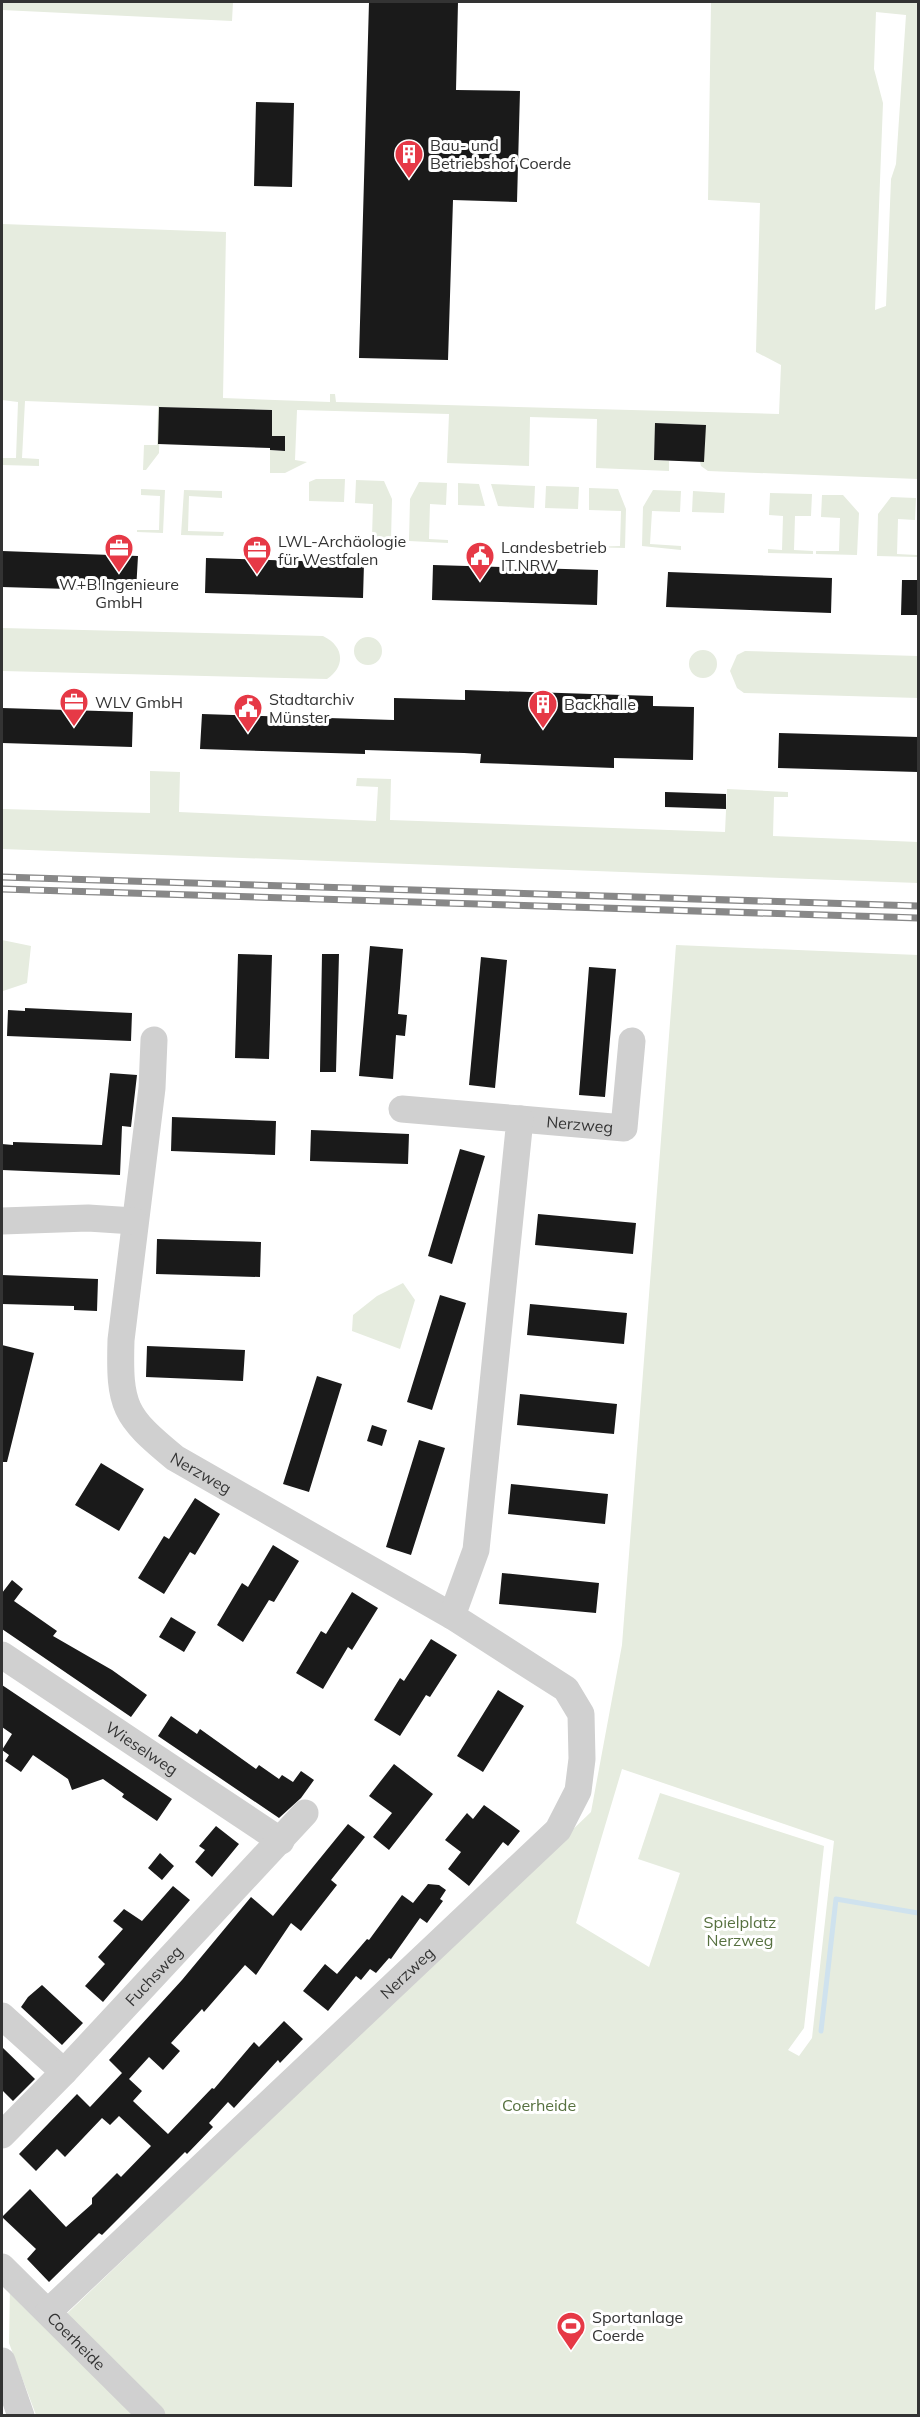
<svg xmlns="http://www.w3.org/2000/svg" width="920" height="2417" font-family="Mulish,sans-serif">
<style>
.green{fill:#e6ecdf;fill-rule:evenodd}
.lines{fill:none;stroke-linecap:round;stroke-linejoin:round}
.stream{stroke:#cfe2ee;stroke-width:5}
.building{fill:#1a1a1a}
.minor{stroke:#d0d0d0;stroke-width:27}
.rail-casing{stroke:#888;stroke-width:7}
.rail{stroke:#fff;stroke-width:4.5;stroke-dasharray:14;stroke-linecap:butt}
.labels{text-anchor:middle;stroke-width:6;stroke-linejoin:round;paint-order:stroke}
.poi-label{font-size:16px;fill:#333;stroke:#fff;text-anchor:start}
.street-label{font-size:16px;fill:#333;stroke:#fff}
.park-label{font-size:16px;fill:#56703f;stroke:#fff}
</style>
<rect width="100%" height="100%" fill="#fff"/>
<path class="green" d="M 2,2 L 233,2 L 232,21 L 2,10 Z
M 711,2 L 918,2 L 918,479 L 708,471 L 701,466 L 700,462 L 704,461 L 705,425 L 656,423 L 654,460 L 669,461 L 669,471 L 596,468 L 597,419 L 530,417 L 529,466 L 447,463 L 449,414 L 297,410 L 295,460 L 307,462 L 285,473 L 270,473 L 270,450 L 284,451 L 285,436 L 272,436 L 272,410 L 160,407 L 159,453 L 146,470 L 143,470 L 144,445 L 157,445 L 158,406 L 25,401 L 22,458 L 39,459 L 39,466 L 2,465 L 2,458 L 16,458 L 18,402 L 2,400 L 2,224 L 226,232 L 223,398 L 330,402 L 330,394 L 335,394 L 336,402 L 779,414 L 781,365 L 756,352 L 760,203 L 708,200 ZM 876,12 L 906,15 L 896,164 L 891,179 L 886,306 L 875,310 L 883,103 L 874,69 Z
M 316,479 L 345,479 L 344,502 L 309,501 L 309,482 Z
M 356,480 L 384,481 L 392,499 L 391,541 L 350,540 L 351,537 L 372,537 L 373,504 L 355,503 Z
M 419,482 L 447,483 L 446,505 L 430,504 L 429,539 L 448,540 L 448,543 L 409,541 L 410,499 Z
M 458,483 L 479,484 L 485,506 L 458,505 Z
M 491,484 L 535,486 L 534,508 L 498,506 Z
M 546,486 L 579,487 L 578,509 L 545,508 Z
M 589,488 L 618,489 L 626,509 L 625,548 L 586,547 L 620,546 L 621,511 L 589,510 Z
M 141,489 L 165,490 L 163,533 L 137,532 L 137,530 L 159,530 L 160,496 L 141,495 Z
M 184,490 L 222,491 L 222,498 L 189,496 L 188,531 L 224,532 L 223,536 L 181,535 Z
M 653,490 L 681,491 L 680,512 L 652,511 L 650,544 L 681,546 L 681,550 L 642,546 L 643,507 Z
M 693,491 L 725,493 L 724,513 L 692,512 Z
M 770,493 L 812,494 L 811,516 L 795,516 L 794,550 L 813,551 L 813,554 L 768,553 L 768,549 L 782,550 L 783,516 L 769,515 Z
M 822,495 L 843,495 L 859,513 L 857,555 L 816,554 L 816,551 L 839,551 L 840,518 L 821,517 Z
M 891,497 L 916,498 L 915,520 L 898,519 L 897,554 L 917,555 L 917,557 L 877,556 L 878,514 Z
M 2,628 L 323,636 C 344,646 346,666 327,679 L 2,671 Z
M354 651a14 14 0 1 1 28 0a14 14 0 1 1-28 0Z
M689 664a14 14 0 1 1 28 0a14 14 0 1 1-28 0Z
M 745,651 L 918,656 L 918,698 L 744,693 L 737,688 L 730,671 L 737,655 Z
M 150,771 L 180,772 L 179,812 L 376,821 L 378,787 L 356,786 L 357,778 L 391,779 L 390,820 L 725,832 L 727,789 L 788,792 L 788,797 L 774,797 L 773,836 L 918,842 L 918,883 L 2,849 L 2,809 L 150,813 Z
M 2,940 L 31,946 L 27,983 L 3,991 Z
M 676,945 L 918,955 L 918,2415 L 36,2415 L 9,2343 L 10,2286 L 53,2327 L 591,1812 L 622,1645 ZM 622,1769 L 834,1841 L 812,2038 L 799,2056 L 788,2050 L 804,2028 L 824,1846 L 660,1793 L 638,1859 L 680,1873 L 649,1967 L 576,1923 Z
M 403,1283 L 415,1300 L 400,1349 L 352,1331 L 353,1315 L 377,1296 Z"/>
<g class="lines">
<path class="stream" d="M 821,2031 L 836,1899 L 918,1913"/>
</g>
<path class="building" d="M 369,2 L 458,2 L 456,90 L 520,91 L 517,202 L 453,200 L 448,360 L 359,358 Z
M 256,102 L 294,103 L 292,187 L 254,186 Z
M 159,407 L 272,410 L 272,436 L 285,436 L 285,451 L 270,450 L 270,448 L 158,444 Z
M 655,423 L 706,425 L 704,462 L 654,460 Z
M 2,551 L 138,556 L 136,591 L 2,587 Z
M 206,558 L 364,563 L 363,598 L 205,593 Z
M 433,565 L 598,570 L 597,605 L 432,600 Z
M 668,572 L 832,578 L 831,613 L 666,607 Z
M 902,580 L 918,580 L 918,615 L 901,615 Z
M 465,690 L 653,696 L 653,706 L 694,707 L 693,760 L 614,758 L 614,768 L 480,763 L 481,754 L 464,753 L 365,750 L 365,754 L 200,749 L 202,714 L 394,720 L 394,698 L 465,700 Z
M 2,708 L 133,712 L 132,747 L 2,743 Z
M 779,733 L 918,737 L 918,772 L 778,768 Z
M 665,792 L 726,794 L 726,809 L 665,807 Z
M 370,946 L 403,949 L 398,1014 L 407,1015 L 405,1036 L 396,1035 L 393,1079 L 359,1076 Z
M 238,954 L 272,955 L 269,1059 L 235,1058 Z
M 322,954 L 339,954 L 336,1072 L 320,1072 Z
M 481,957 L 507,960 L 495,1088 L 469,1085 Z
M 589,967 L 616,969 L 605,1097 L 579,1095 Z
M 25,1008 L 132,1013 L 131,1041 L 7,1036 L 8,1010 L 25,1011 Z
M 110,1073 L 137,1075 L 131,1127 L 122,1126 L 120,1175 L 2,1170 L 2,1144 L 13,1145 L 13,1142 L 102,1145 Z
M 172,1117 L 276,1121 L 275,1155 L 171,1151 Z
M 311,1130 L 409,1134 L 408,1164 L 310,1161 Z
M 460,1149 L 485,1156 L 452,1264 L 428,1256 Z
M 538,1214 L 636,1223 L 633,1254 L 535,1245 Z
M 157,1239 L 261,1242 L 260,1277 L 156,1274 Z
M 2,1275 L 98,1279 L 97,1311 L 74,1310 L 74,1306 L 2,1304 Z
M 440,1295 L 466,1303 L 432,1410 L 407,1402 Z
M 530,1304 L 627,1313 L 624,1344 L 527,1335 Z
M 2,1345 L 34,1353 L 7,1462 L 2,1462 Z
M 147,1346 L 245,1350 L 243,1381 L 146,1377 Z
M 317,1376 L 342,1384 L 309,1492 L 283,1484 Z
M 520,1394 L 617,1404 L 614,1434 L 517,1425 Z
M 372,1425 L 387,1430 L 382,1446 L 367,1441 Z
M 419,1440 L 445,1448 L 411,1555 L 386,1547 Z
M 101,1463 L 144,1489 L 119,1531 L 75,1505 Z
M 511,1484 L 608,1494 L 605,1524 L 508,1514 Z
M 195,1498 L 220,1514 L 195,1555 L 190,1552 L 164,1594 L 138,1578 L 164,1536 L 169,1539 Z
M 273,1545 L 299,1561 L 274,1602 L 269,1600 L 243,1642 L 217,1625 L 242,1583 L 248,1587 Z
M 502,1573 L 599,1583 L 596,1613 L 499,1604 Z
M 12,1580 L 23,1589 L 14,1601 L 57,1631 L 53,1636 L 112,1670 L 147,1695 L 131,1717 L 2,1629 L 2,1593 Z
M 352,1592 L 378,1608 L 352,1650 L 348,1647 L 323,1689 L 296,1673 L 321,1631 L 326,1634 Z
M 171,1617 L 196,1632 L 184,1652 L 159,1637 Z
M 431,1639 L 457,1655 L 430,1697 L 426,1695 L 400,1736 L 374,1720 L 400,1678 L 404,1681 Z
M 2,1685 L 172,1799 L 157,1821 L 122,1797 L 124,1794 L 103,1779 L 72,1790 L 68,1779 L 33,1755 L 21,1772 L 5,1761 L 9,1755 L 2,1750 L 12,1734 L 2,1727 Z
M 498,1690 L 524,1706 L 483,1772 L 457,1756 Z
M 171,1716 L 197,1734 L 200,1729 L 256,1769 L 259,1765 L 279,1779 L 282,1775 L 293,1782 L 301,1771 L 314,1780 L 301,1798 L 279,1818 L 158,1736 Z
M 394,1764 L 433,1794 L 389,1850 L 373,1837 L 392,1813 L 369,1796 Z
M 484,1805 L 520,1831 L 508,1846 L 503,1842 L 469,1886 L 448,1869 L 461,1852 L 445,1840 L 467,1813 L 473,1819 Z
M 348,1824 L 365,1837 L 331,1880 L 337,1885 L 301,1931 L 291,1923 L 256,1975 L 245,1965 L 204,2012 L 202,2009 L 171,2043 L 180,2051 L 163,2070 L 149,2057 L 129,2079 L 142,2091 L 133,2101 L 168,2134 L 212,2088 L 214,2089 L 254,2042 L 259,2047 L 284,2021 L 303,2039 L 280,2063 L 278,2060 L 234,2108 L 228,2102 L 209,2123 L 213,2127 L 187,2154 L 185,2152 L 102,2235 L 99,2233 L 49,2282 L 27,2259 L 36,2249 L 2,2217 L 30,2189 L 66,2227 L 92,2204 L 92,2198 L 117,2173 L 121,2177 L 151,2146 L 119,2116 L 110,2125 L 102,2118 L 65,2157 L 57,2149 L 36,2171 L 19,2154 L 77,2094 L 90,2107 L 122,2073 L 109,2060 L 182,1980 L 251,1897 L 273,1916 Z
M 216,1826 L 239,1844 L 212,1877 L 195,1862 L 205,1850 L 199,1846 Z
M 160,1853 L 174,1866 L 162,1880 L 148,1868 Z
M 428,1884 L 439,1885 L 446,1890 L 440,1899 L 443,1901 L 427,1923 L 420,1918 L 391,1959 L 389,1958 L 376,1973 L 370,1969 L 361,1980 L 356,1976 L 328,2011 L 303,1991 L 325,1964 L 337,1974 L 367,1939 L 369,1940 L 402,1895 L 413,1903 Z
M 173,1886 L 190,1900 L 103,2002 L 85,1986 L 105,1964 L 98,1957 L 123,1929 L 113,1921 L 124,1909 L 142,1921 Z
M 42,1985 L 83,2023 L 62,2045 L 21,2007 L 28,1997 Z
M 2,2047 L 35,2079 L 13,2101 L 2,2090 Z"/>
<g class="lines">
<g class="minor">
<path id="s1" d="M 154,1040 L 152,1088 L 121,1340 C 119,1407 124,1416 175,1458 L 452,1616"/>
<path id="s2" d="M 520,1119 L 624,1128 L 632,1041"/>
<path d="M 2,1221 L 88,1218 L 134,1221"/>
<path id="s3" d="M 2,1655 L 281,1841"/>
<path d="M 2,2016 L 64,2072"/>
<path id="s4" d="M 2,2135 L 64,2072 L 305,1813"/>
<path id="s5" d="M 2,2267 L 152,2416"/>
<path id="s6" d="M 48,2312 L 558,1830 L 578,1791 L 582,1759 L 581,1714 L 566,1689 L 452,1616 L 476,1550 L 520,1119 L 402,1109"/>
<path d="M 2,2361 L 21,2416"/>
</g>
<g class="rail-casing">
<path id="rail" d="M 2,877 L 918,906
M 2,889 L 918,918"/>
</g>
<use href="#rail" class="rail"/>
</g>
<defs>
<g id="building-pin" transform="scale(1.5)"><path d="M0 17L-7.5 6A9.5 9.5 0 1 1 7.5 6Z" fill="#e63946" stroke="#fff"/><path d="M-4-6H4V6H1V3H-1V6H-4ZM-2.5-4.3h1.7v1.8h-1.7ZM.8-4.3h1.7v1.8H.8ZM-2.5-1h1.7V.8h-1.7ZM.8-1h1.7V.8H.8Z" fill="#fff"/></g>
<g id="office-pin" transform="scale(1.5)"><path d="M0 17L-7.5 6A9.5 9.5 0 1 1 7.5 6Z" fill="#e63946" stroke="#fff"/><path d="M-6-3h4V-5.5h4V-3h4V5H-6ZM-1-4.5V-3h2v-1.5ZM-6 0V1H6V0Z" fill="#fff"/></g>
<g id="civic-pin" transform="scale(1.5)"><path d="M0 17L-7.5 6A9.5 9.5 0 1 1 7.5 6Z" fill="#e63946" stroke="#fff"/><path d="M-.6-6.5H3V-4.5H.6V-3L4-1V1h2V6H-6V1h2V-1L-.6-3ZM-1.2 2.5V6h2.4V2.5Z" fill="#fff"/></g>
<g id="stadium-pin" transform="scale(1.5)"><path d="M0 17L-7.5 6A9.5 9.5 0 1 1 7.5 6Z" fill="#e63946" stroke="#fff"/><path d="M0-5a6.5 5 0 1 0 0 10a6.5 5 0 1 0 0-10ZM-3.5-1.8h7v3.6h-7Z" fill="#fff"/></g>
</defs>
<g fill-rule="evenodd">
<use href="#building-pin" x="409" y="154"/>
<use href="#office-pin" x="119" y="548"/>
<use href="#office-pin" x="257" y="550"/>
<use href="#civic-pin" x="480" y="556"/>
<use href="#office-pin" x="74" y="702"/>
<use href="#building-pin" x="543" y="704"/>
<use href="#civic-pin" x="248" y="708"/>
<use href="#stadium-pin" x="571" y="2326"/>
</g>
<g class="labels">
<g class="poi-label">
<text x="430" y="151">Bau- und<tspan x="430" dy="18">Betriebshof Coerde</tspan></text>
<text x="278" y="547">LWL-Archäologie<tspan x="278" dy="18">für Westfalen</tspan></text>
<text x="501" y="553">Landesbetrieb<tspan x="501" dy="18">IT.NRW</tspan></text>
<text x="119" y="590" text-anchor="middle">W+B Ingenieure<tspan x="119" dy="18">GmbH</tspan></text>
<text x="269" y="705">Stadtarchiv<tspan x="269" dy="18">Münster</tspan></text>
<text x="95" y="708">WLV GmbH</text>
<text x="564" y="710">Backhalle</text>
<text x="592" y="2323">Sportanlage<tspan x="592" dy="18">Coerde</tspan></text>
</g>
<g class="street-label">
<text dy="6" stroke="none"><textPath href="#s2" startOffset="60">Nerzweg</textPath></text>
<text dy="6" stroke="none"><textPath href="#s1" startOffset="470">Nerzweg</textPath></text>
<text dy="6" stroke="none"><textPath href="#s3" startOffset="168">Wieselweg</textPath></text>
<text dy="6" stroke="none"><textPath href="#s6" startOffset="494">Nerzweg</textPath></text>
<text dy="6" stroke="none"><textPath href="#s4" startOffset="220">Fuchsweg</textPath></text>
<text dy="6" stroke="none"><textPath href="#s5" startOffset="105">Coerheide</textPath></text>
</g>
<g class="park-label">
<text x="740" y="1928">Spielplatz<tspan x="740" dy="18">Nerzweg</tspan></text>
<text x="539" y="2111">Coerheide</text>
</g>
</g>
<rect width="920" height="2417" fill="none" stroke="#333333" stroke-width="6"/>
</svg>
